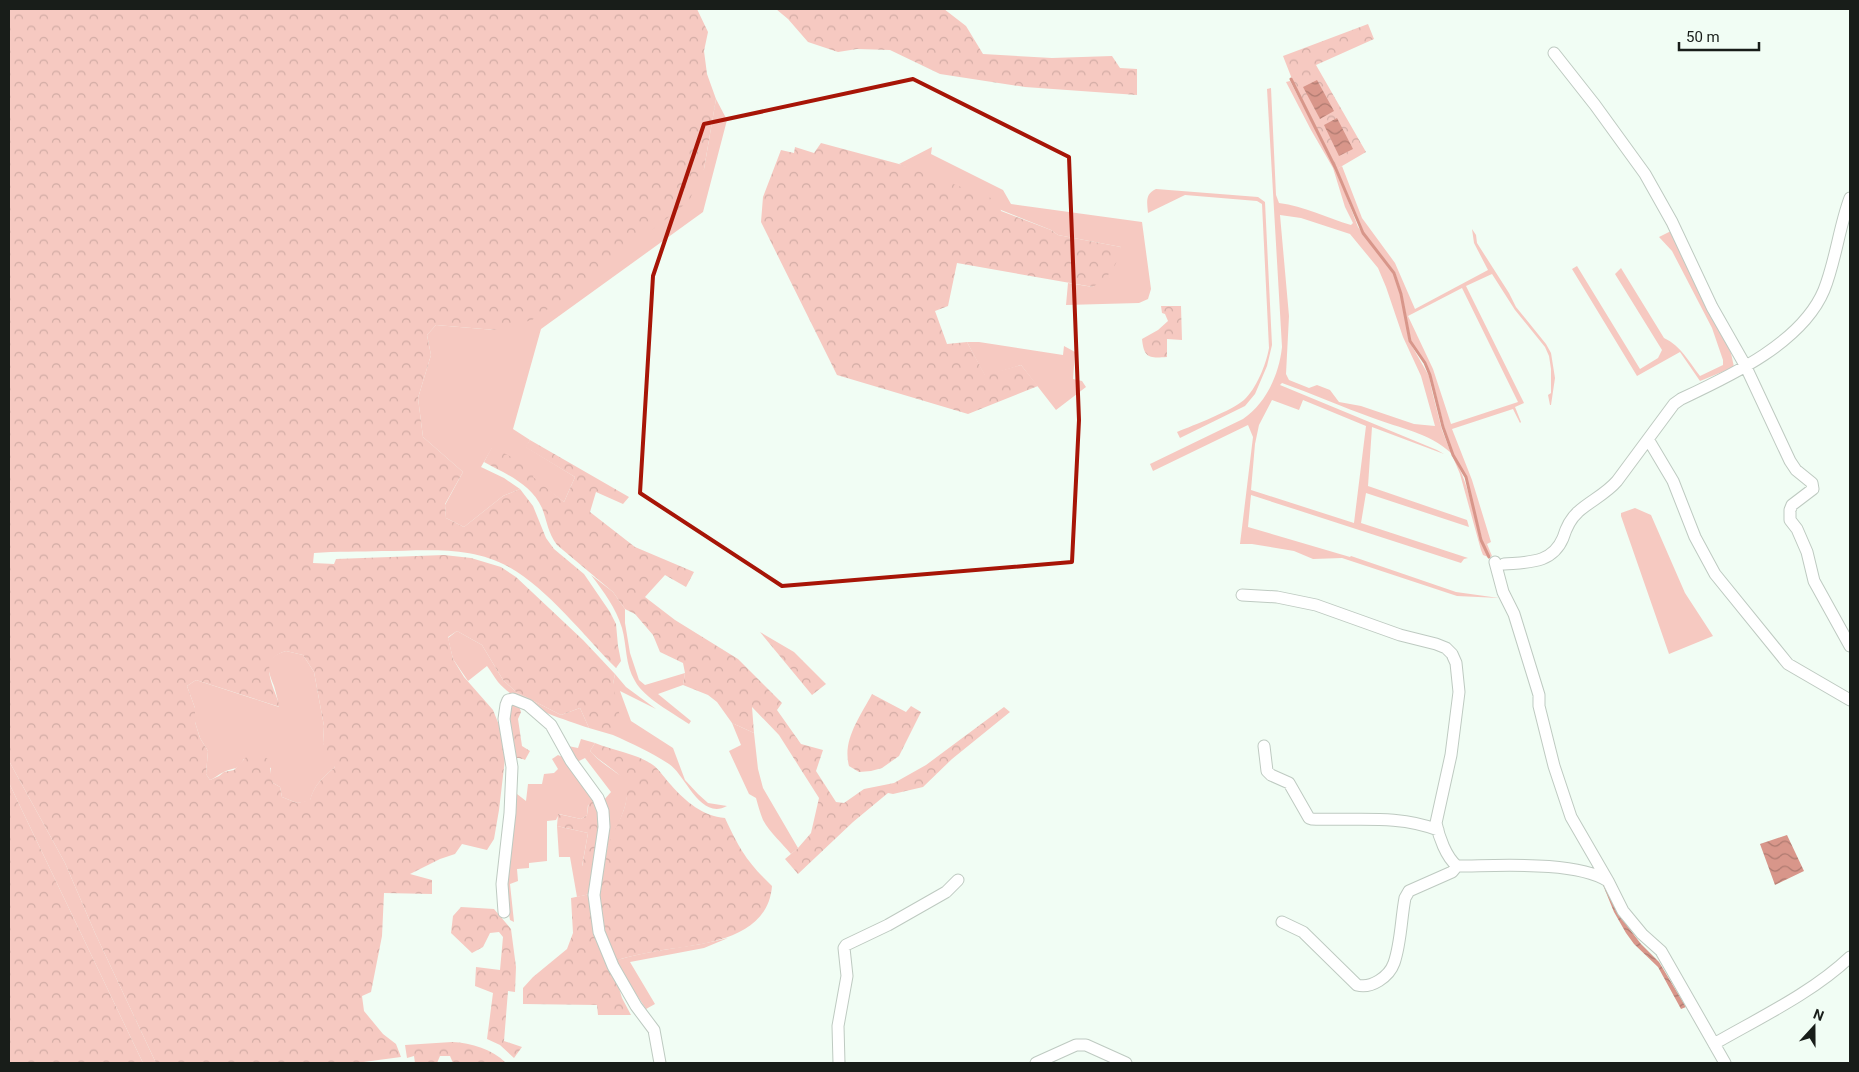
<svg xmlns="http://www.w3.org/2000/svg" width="1859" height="1072" font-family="Roboto,sans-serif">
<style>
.green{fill:#f6c9c1;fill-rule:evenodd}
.forest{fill:url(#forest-crowns);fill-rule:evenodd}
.water{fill:url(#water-waves)}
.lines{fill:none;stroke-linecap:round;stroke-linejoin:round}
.stream{stroke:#d8968a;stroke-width:3}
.minor-casing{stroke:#becac1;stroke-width:13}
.minor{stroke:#fff;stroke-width:11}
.marked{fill:none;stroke:#a71507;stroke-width:4;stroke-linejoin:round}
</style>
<defs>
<pattern id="forest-crowns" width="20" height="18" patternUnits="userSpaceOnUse" patternTransform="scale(1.25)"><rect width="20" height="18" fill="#f6c9c1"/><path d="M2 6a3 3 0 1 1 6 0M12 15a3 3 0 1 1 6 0" fill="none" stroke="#d2aca5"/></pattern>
<pattern id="water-waves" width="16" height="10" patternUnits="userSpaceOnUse" patternTransform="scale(1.25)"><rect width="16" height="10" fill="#d8968a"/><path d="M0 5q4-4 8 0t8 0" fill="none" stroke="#ae7a70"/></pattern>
</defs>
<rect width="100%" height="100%" fill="#f1fdf4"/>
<path class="green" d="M 1290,81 L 1336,169 L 1358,227 L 1394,274 L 1401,295 L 1409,341 L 1429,376 L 1432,391 L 1442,430 L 1451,453 C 1430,433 1399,428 1373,418 C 1342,407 1313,394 1282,383 L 1280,385 L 1437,450 L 1444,454 L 1372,427 L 1368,486 L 1467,520 L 1469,527 L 1366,493 L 1361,523 L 1468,558 L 1464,559 L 1461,563 L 1251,495 L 1248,527 L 1350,557 L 1351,556 L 1456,592 L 1499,598 L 1457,596 L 1342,558 L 1313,559 L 1294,551 L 1252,544 L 1240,544 L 1253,437 L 1248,425 L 1153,471 L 1150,464 L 1243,419 C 1266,403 1279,375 1282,347 L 1267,89 L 1271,88 L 1276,195 L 1279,203 C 1304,206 1327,218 1351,225 L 1353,223 L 1345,207 L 1333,168 L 1311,130 L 1286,82 ZM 1280,215 L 1301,218 L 1350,234 L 1378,268 L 1386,287 L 1403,337 L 1421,376 L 1435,426 L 1414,424 L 1361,406 L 1339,402 L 1330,390 L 1317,385 L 1309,388 L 1289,380 L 1286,374 L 1289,316 ZM 1272,400 L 1299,410 L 1303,400 L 1366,426 L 1354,523 L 1251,490 L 1255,444 L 1259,425 Z
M 716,99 L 727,120 L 703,212 L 541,329 L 513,429 L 530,440 L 526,447 L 575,477 L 564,502 L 492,448 L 481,467 L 504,478 L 520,489 L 503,496 L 464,527 L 446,518 L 445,505 L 463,472 L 423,437 L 418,398 L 431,355 L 427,335 L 436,325 L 495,330 L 704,169 Z
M 932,147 L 931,154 L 1003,190 L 1011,204 L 1142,222 L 1151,289 L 1148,299 L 1139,303 L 1066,305 L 1068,283 L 1093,287 L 1121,247 L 1058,235 L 1051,230 L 1001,210 L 899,164 Z
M 1342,166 L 1362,218 L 1395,263 L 1415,309 L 1488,270 L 1474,243 L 1472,229 L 1476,235 L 1477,243 L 1509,293 L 1516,307 L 1546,344 L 1551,353 L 1555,378 L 1551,405 L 1550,405 L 1548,395 L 1551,393 L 1551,369 L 1549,356 L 1545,347 L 1515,310 L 1492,274 L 1466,286 L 1524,403 L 1515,407 L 1521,422 L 1520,423 L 1513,409 L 1452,429 L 1472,480 L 1491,542 L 1487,544 L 1492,556 L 1489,557 L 1482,539 L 1466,477 L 1453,454 L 1444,426 L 1431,375 L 1411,341 L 1402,294 L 1395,272 L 1364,233 L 1337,169 ZM 1462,288 L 1518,402 L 1451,424 L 1433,369 L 1408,316 Z
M 1156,189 L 1258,197 L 1265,202 L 1272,345 L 1267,366 L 1255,394 L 1245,406 L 1180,438 L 1177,432 C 1194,425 1231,411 1244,400 C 1256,389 1266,365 1269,348 L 1262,204 L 1257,201 L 1185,195 L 1148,213 C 1147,202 1145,194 1156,189 Z
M 1671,231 L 1731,353 L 1734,367 L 1700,381 L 1680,352 L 1637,376 L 1572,269 L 1577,266 L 1640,369 L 1658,358 L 1662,350 L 1615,274 L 1621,268 L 1664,338 C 1681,346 1689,362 1700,376 L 1723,365 L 1723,360 L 1712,328 L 1672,251 L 1659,237 Z
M 967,342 L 979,342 L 1063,355 L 1064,346 L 1075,352 L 1073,379 L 1082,381 L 1086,387 L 1056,410 L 1021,365 L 985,376 Z
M 1452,455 C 1472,486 1473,524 1488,557 L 1483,555 L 1481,550 L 1460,474 Z
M 1635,508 L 1651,515 L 1685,593 L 1713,636 L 1669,654 L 1621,516 L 1621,513 Z
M 591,575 L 613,592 L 625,609 L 625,623 L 630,653 L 639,680 L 645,685 L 685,673 L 683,685 L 658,694 L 691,721 L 689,724 C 673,713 644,698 635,681 C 625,665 627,646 622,628 C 616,608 604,592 591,575 Z
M 457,631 L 482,645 L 503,680 L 516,692 L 561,715 L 580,708 L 589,728 C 560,718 519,706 498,682 C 494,677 491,671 487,666 L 468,681 L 453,659 L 448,638 Z
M 286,651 L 303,655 L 314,672 L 324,726 L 323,743 L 335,767 C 323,777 314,785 310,801 L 297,803 L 282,797 L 280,787 L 273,783 L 270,777 L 271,768 L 244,759 C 237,771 234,767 224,772 C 219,774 215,778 210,780 L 206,774 L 208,751 L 200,738 L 195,722 L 195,708 L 187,686 L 196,680 L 279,707 C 278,700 276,693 274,686 C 267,669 263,658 286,651 Z
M 615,674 L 626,687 L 656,709 L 620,691 L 631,721 L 673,748 L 685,780 L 698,794 L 708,803 L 727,806 C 700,821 685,774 669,764 C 651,752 633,744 613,735 L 613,684 Z
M 732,723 L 754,733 L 758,769 L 763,788 L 798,848 L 791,854 C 782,843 770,833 763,820 C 760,813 758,805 756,798 L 749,794 L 729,751 L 741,745 Z
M 581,739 L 595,743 L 590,751 C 597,759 605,765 614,771 C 616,773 622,776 624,778 C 636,796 613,833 607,850 L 608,827 L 603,801 L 611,792 L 585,758 L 577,762 L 568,746 L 578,748 Z
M 558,755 L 565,758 L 596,802 L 588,805 L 587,815 L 581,819 L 559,814 L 556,820 L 547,821 L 547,861 L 529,863 L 529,868 L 517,869 L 518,881 L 510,884 L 514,922 L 510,920 L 505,891 L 517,794 L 526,801 L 528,784 L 542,784 L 544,774 L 554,773 L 558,769 L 552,759 Z
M 9,761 L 65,863 L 95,933 L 156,1063 L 143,1063 L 9,783 Z
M 557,826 L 588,833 L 582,866 L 594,866 L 590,894 L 577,897 L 570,857 L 559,857 Z
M 728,938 L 704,948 L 630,962 L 655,1004 L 646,1009 L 614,961 C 651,949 691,948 728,938 Z"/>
<path class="forest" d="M 9,9 L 697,9 L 708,32 L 704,51 L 707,74 L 716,99 L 704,169 L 689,201 L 574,291 L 532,320 L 495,330 L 436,325 L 427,335 L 431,355 L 418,398 L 423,437 L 463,472 L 445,504 L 446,518 L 464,527 L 503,496 L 520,489 L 533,506 L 546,538 L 554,549 L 584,574 L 610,612 L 616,624 L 618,646 L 621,661 L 616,668 C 583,635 549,590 509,567 C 470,545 424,551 382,551 C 360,552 336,551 314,553 L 313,563 L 334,564 L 336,559 L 444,555 L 471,558 L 501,567 L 516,577 L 583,640 L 615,674 L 613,684 L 620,717 L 614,725 L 613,735 L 589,728 L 580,708 L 561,715 L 516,692 L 503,680 L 482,645 L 457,631 L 448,637 L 453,659 L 464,677 L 493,710 L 501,730 L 505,759 L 499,810 L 494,839 L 487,850 L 462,844 L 455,854 L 440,859 L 410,874 L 432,880 L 432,894 L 384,893 L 382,936 L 371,992 L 362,996 L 364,1011 L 383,1034 L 396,1044 L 401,1057 L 356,1063 L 156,1063 L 95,933 L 65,863 L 9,761 ZM 286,651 L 303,655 L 314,672 L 324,726 L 323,743 L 326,758 L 335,767 C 323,777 314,785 310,800 L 297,803 L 282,797 L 280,787 L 273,783 C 270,775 271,767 268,759 L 260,754 L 250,753 L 234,770 L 224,772 L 219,776 L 210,780 L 206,774 L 208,751 L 200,738 L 195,722 L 195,708 L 187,686 L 196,680 L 280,707 C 274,686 256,660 286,651 Z
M 776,9 L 944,9 L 966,26 L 983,54 L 1052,58 L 1112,56 L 1120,68 L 1137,69 L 1137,95 L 1025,87 L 940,74 L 890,50 L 857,49 L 838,52 L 808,42 L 788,19 Z
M 1368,24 L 1374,39 L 1316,65 L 1366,152 L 1337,169 L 1292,79 L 1283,56 Z
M 821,143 L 899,164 L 999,201 L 1001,211 L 1051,230 L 1058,235 L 1121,247 C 1116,268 1111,275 1093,287 L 957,263 L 948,306 L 935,311 L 947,344 L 967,342 L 985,375 L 1021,365 L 1038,386 L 968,414 L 837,375 L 761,222 L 763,197 L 781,150 L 794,153 L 795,147 L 814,153 Z
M 1161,306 L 1181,306 L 1182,340 L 1167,339 L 1167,357 C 1150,358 1144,359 1142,339 L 1158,330 L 1168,321 L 1165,314 L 1162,313 Z
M 530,440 L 629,497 L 623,504 L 596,492 L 590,512 L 635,547 L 694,572 L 686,587 L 665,575 L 645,597 L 675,620 L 738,659 L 782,703 L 777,710 L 801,744 L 823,750 L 816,771 L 836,802 L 844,803 L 864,789 L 894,783 L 926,765 L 1004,707 L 1010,712 L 952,759 L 923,787 L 893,794 L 888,793 L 853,822 L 798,874 L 785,859 L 798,848 L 811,833 L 819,798 L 779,735 L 752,707 L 754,733 L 732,723 L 717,702 L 708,695 L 683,685 L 685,673 L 683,663 L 660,652 L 653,635 L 635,614 L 625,609 L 613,592 L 557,545 C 548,533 547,521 542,508 C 531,484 506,474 484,462 L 492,447 L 535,469 L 533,477 L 564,502 L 575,477 L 525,447 Z
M 760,632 L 794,652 L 826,684 L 812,695 Z
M 872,694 L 906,712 L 911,706 L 921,712 L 899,756 L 882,768 L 871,771 L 859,772 L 849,766 C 842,740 860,717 872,694 Z
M 509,702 L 518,703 L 521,712 L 518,719 L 522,746 L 530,751 L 525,760 C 524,759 518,758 517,758 C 509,752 508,712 509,702 Z
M 595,743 C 612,750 638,754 653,765 C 660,770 665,779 671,785 C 686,802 703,816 725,818 C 740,850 747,862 772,886 C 768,939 704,944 663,950 C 646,953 630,956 614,961 C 606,942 598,924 598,903 C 598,885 603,866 607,850 C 613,828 634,804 624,781 C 621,773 597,760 590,751 Z
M 9,783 L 143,1063 L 9,1063 Z
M 589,801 L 596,802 L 601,820 L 594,866 L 582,867 L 588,833 L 557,826 L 558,814 L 581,819 L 587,815 Z
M 590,894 L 622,998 L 631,1015 L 598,1015 L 597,1005 L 523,1004 L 523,988 L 533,977 L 567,949 L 573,933 L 571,898 Z
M 461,907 L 494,909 L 511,929 L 516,967 L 515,992 L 508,991 L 504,1041 L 522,1047 L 514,1058 L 500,1045 L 487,1039 L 493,993 L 475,986 L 476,967 L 500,970 L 503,937 L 499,932 L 490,933 L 483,947 L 472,953 L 451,933 L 453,916 Z
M 452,1042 C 472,1043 492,1049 506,1063 L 453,1063 L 450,1056 L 440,1056 L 437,1063 L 415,1063 L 414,1056 L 407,1058 L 405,1045 Z"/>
<path class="water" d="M 1317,80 L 1334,111 L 1320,119 L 1303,87 Z
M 1337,118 L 1353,149 L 1339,156 L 1324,125 Z
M 1787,835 L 1804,871 L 1775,885 L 1760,844 Z
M 1603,885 L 1606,886 L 1628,927 L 1641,944 L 1659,962 L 1686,1007 L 1681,1009 L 1658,967 L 1634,944 L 1626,933 L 1614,912 Z"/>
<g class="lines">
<path class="stream" d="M 1291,79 L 1336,169 L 1363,233 L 1394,273 L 1401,294 L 1410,341 L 1425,363 L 1430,375 L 1443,427 L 1453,455 L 1466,477 L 1481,540 L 1489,557"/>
<g class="minor-casing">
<path id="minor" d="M 1554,53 L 1595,105 L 1645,174 L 1672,222 L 1712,307 L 1745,365 L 1790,461 L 1796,470 L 1812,483 L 1813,489 L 1792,505 L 1790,510 L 1790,520 L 1797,529 L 1807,552 L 1814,581 L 1850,646
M 1648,439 L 1673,481 L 1695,537 L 1715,574 L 1788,664 L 1850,700
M 1495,562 L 1503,592 L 1514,614 L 1539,695 L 1539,706 L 1554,766 L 1571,817 L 1608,881
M 1504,564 C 1528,562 1552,564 1563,538 C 1566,528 1570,519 1578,512 C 1590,501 1606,494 1617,481 L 1674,404 L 1681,399 C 1730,376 1802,343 1824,290 C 1836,260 1839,227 1850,198
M 1242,595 L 1277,597 L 1316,605 L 1400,635 L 1436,644 L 1446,648 L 1452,654 L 1456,663 L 1459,692 L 1451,755 L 1436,823 C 1439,837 1446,857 1457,866 C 1496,866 1575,860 1608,881 L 1623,911 L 1642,934 L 1661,951 L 1725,1063
M 1264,746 L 1267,771 L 1271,775 L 1289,783 L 1309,818 L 1312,819 C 1354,821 1398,814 1438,830
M 504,912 L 502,884 L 510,813 L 512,767 L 504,719 L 506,705 L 508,700 L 513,699 L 528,705 L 551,725 L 571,761 L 598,798 L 603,811 L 604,827 L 594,895 L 599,932 L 613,966 L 636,1006 L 654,1030 L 660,1063
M 1282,922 L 1303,932 L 1357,985 C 1371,989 1389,977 1394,963 C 1401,943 1401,919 1405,898 L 1409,891 L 1452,872 L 1457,866
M 1714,1044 C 1759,1018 1812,993 1850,957
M 839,1063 L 838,1026 L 847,976 L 844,948 L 846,945 L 888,925 L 946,892 L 958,880
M 1036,1063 L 1076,1045 L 1086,1045 L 1126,1063"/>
</g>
<use href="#minor" class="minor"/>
</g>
<path class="marked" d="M 913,79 L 1069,157 L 1079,420 L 1072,562 L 782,586 L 640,493 L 653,276 L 704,124 Z"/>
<rect width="1859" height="1072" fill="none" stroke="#181d19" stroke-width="20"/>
<g transform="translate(1814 1027) rotate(21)" stroke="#f1fdf4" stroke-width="4" paint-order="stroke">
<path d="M0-4L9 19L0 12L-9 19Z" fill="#181d19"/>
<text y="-8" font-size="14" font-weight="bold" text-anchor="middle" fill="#181d19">N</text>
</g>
<path d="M1679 42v8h80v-8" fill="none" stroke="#181d19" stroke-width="2.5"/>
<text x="1686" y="42" font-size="15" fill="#181d19" stroke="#f1fdf4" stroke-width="4" paint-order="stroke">50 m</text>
</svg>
